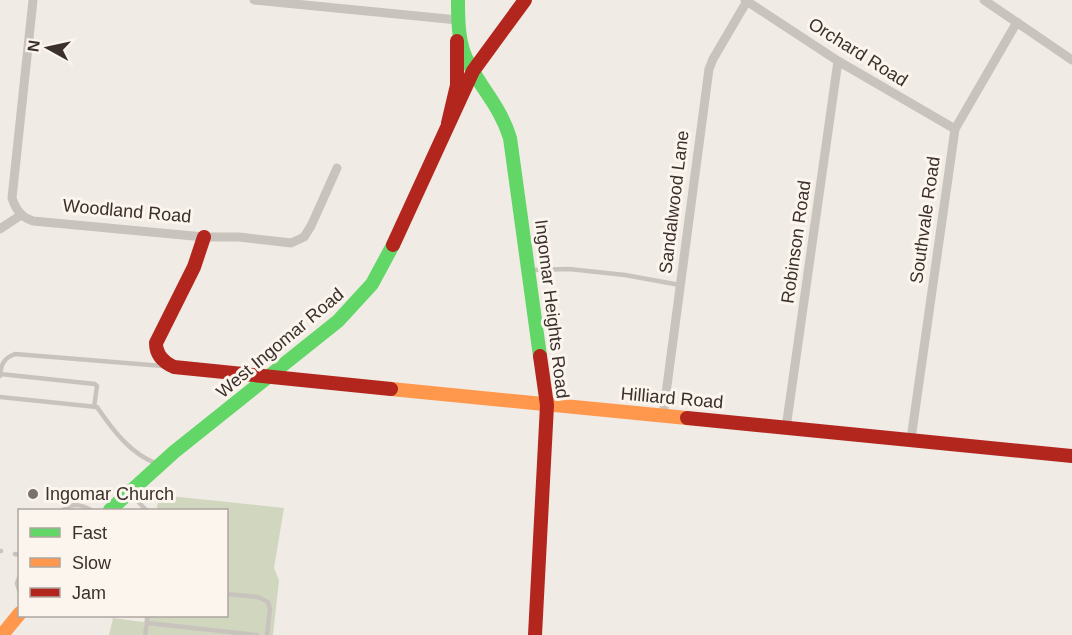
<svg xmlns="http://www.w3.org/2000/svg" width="1072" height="635" font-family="Helvetica,sans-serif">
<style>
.green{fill:#d1d6bf}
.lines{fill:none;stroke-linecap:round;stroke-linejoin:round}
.lane{stroke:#c9c3be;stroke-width:4.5}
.street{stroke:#c9c3be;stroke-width:9}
.fast{stroke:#63d668;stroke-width:14}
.slow{stroke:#ff974d;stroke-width:14}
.jam{stroke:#b3261e;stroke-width:14}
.poi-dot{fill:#7a716c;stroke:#fbf5ee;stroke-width:2}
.labels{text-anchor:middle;stroke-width:6;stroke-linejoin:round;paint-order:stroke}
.street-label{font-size:18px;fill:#3b302b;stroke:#fbf5ee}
.poi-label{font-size:18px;fill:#3b302b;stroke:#fbf5ee;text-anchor:start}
</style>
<rect width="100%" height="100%" fill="#f0ebe5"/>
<path class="green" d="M 170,496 L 284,508 L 274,568 L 279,580 L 273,635 L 109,635 L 113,618 L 143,622 L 148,619 L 149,616 L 226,616 L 226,510 L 157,510 C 156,502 162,497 170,496 Z"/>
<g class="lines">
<path class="lane" d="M 531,270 L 569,269 L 625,275 L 680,285
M 0,374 L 95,384 L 97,386 L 94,407
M 0,376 C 1,364 4,358 15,354 L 163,366
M 0,397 L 97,407 C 112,429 131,455 158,464
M 131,494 L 146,510
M 63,510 C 73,503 81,504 91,510
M 0,551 L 1,551
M 15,554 L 20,555
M 20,575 L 17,583 L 20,593
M 226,594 L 258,597 L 268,602 L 270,609 L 267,635
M 147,616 L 147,623 L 257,635
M 145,635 L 147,623"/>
<path class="street" d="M 33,0 L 12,198 C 16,210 21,217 33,221 L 204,237 L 239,237 L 291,243 L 304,237 L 311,226 L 337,168
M 254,0 L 458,20
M 745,0 L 838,61 L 955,129
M 984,0 L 1072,60
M 0,229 L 21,215
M 663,416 L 709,69 L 713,59 L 747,1
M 786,428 L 838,61
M 911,439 L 955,129 L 1017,22"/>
<path class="fast" d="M 458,0 C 458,22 458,45 469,64 C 483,91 501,108 510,138 L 540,356
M 110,510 L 174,452 L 338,321 L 372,284 L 393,245"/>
<path class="slow" d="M 391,389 L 687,418
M 2,635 L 20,613"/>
<path class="jam" d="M 448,123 L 457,85 L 457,41
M 204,237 L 194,267 L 156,343 C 156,355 163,362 174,367 L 391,389
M 393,245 L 473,71 L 525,0
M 687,418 L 1072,456
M 535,635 L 547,405 L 540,356"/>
</g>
<circle class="poi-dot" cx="33" cy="494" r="6"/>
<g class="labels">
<g class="street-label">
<text transform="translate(858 52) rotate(32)" y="6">Orchard Road</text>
<text transform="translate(674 202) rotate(-83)" y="6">Sandalwood Lane</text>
<text transform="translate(127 211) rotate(5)" y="6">Woodland Road</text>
<text transform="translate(925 220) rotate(-82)" y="6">Southvale Road</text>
<text transform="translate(796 242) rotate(-82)" y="6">Robinson Road</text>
<text transform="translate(552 309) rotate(83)" y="6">Ingomar Heights Road</text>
<text transform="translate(280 343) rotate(-40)" y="6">West Ingomar Road</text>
<text transform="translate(672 398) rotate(5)" y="6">Hilliard Road</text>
</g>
<g class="poi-label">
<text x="45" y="500">Ingomar Church</text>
</g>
</g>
<rect x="18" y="509" width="210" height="108" fill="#fbf5ee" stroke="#aea6a0" stroke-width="1.5"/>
<rect x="30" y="528" width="30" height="9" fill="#63d668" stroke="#aea6a0" stroke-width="1.5"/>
<text x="72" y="539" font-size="18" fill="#3b302b">Fast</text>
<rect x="30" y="558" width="30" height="9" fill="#ff974d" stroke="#aea6a0" stroke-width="1.5"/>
<text x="72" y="569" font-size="18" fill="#3b302b">Slow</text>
<rect x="30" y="588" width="30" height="9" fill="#b3261e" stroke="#aea6a0" stroke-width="1.5"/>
<text x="72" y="599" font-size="18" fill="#3b302b">Jam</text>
<g transform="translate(48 48) rotate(278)" stroke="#fbf5ee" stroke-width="4.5" paint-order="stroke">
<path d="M0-4.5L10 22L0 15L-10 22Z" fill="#3b302b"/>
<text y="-9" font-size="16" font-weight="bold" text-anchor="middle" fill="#3b302b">N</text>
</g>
</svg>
